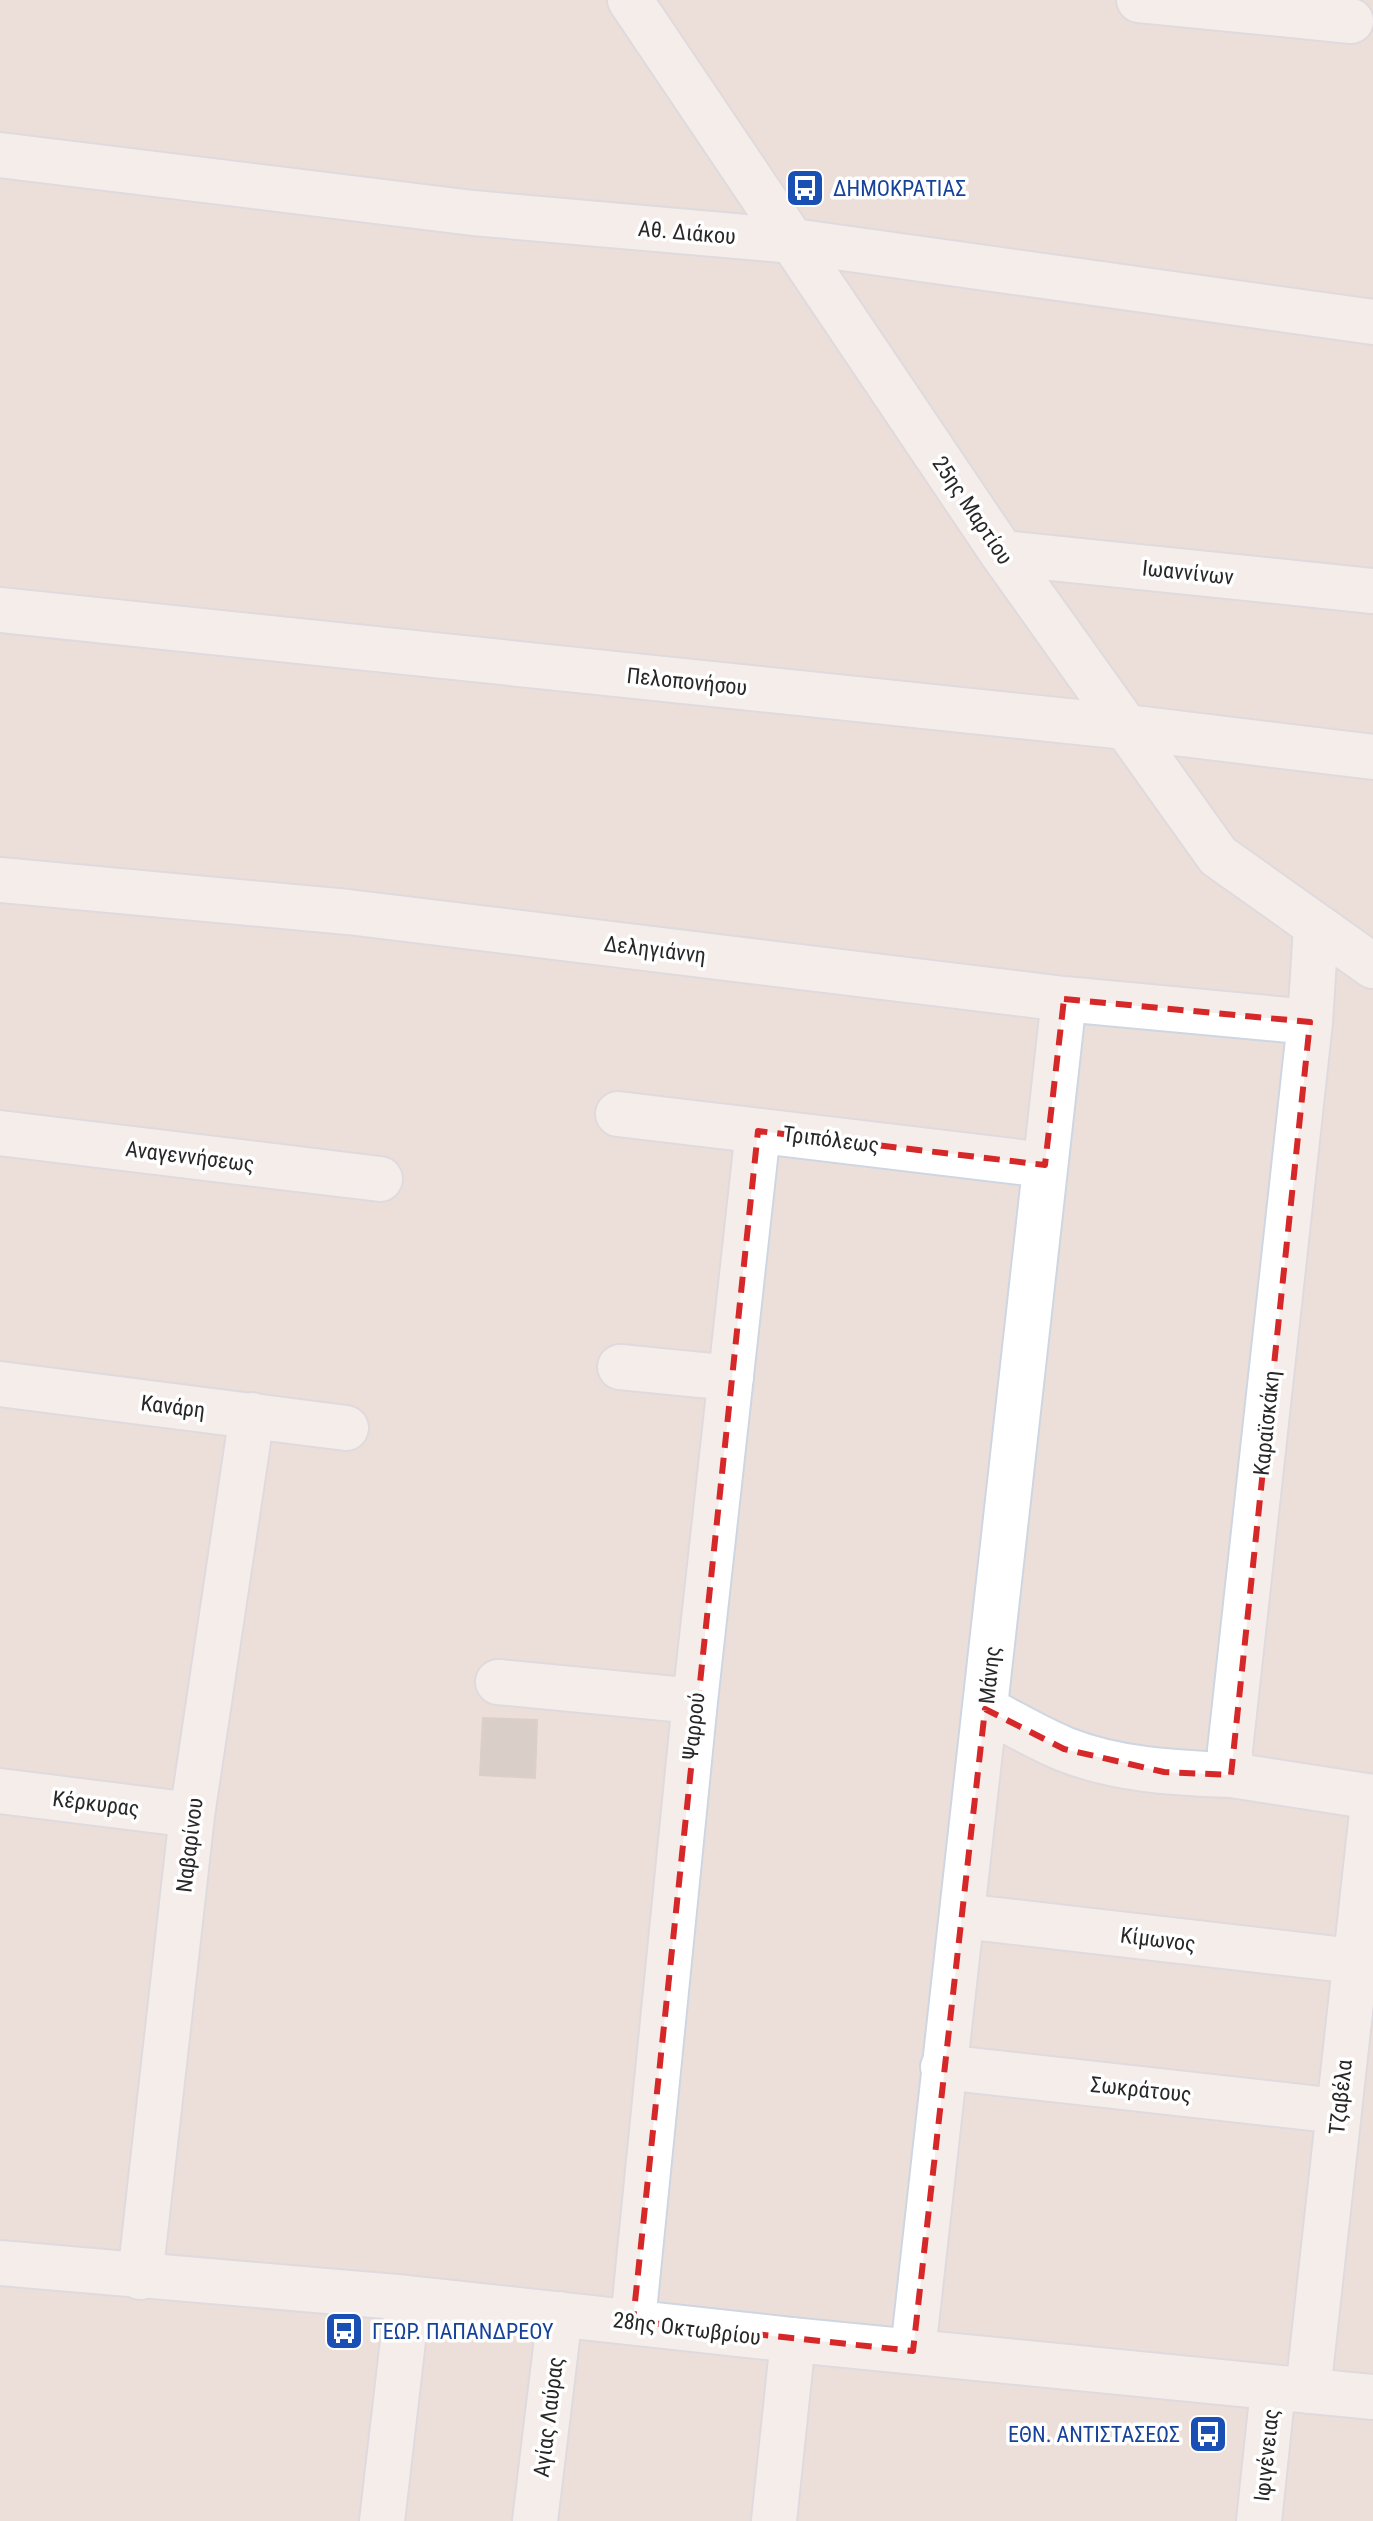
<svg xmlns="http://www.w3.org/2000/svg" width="1373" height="2521" font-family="'Roboto Condensed',sans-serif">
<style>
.building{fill:#c3bbb5;stroke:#c7bbb3;stroke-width:2}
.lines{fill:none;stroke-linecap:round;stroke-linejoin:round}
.minor-casing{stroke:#ced6e2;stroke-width:48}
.minor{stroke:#fff;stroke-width:44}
.marked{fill:none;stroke:#d62828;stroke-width:6;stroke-dasharray:16 10;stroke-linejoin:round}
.labels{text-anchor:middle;stroke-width:7;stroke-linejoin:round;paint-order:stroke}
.transit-label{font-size:22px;fill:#164399;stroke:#fff;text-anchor:start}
.street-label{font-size:22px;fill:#282828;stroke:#fff}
</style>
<rect width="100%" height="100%" fill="#ecdfd9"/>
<path class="building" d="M 483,1718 L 537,1720 L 535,1778 L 480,1775 Z"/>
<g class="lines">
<g class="minor-casing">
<path id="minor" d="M 630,0 L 1002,553 L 1218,856 L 1373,966
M 1139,0 L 1351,21
M 0,155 L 473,213 L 793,241 L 1373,322
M 1002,553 L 1373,591
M 0,610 L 1126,727 L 1373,757
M 0,880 L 348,912 L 1064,999 L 1310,1022
M 1316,928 L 1310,1022 L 1230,1750 L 1231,1775 L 1373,1797
M 618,1114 L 1045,1165
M 0,1133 L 380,1179
M 620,1367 L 731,1378
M 0,1384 L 346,1428
M 498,1682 L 695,1701
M 985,1709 C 1011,1722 1037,1738 1064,1749 C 1117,1770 1174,1773 1231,1775
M 0,1791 L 192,1815
M 962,1916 L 1354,1961
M 943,2067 L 1338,2111
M 0,2263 L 408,2298 L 793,2340 L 1373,2397
M 140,2277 L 192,1815 L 252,1415
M 633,2321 L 695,1701 L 758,1131
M 913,2351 L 1064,999
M 1308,2391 L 1373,1804
M 382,2521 L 408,2298
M 535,2521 L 560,2314
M 774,2521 L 793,2340
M 1259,2521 L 1273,2389"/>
</g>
<use href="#minor" class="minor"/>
</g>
<path d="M0 0H1373V2521H0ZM 1064,999 L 1310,1022 L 1231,1775 L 1164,1772 L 1064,1749 L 985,1709 L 913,2351 L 633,2321 L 758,1131 L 1045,1165 Z" fill="#ecdfd9" fill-opacity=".55" fill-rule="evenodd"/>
<path class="marked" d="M 1064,999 L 1310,1022 L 1231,1775 L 1164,1772 L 1064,1749 L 985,1709 L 913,2351 L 633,2321 L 758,1131 L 1045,1165 Z"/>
<defs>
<g id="bus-square" transform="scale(2)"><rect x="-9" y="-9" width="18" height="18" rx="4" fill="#1a4fb4" stroke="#fff"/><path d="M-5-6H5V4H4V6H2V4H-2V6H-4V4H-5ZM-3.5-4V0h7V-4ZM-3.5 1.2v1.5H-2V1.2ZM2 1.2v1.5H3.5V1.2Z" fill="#fff"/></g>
</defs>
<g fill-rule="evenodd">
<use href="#bus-square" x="805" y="188"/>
<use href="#bus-square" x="344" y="2331"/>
<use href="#bus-square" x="1208" y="2434"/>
</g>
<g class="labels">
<g class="transit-label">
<text x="833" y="196">ΔΗΜΟΚΡΑΤΙΑΣ</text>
<text x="372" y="2339">ΓΕΩΡ. ΠΑΠΑΝΔΡΕΟΥ</text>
<text x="1180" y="2442" text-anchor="end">ΕΘΝ. ΑΝΤΙΣΤΑΣΕΩΣ</text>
</g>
<g class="street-label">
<text transform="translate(687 232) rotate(5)" y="8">Αθ. Διάκου</text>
<text transform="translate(973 510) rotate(56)" y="8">25ης Μαρτίου</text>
<text transform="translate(1188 572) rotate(6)" y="8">Ιωαννίνων</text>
<text transform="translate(687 681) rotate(6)" y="8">Πελοπονήσου</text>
<text transform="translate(655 949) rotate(7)" y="8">Δεληγιάννη</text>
<text transform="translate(831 1139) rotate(7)" y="8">Τριπόλεως</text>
<text transform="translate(190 1156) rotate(7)" y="8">Αναγεννήσεως</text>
<text transform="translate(173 1406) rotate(7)" y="8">Κανάρη</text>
<text transform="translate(1266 1423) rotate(-84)" y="8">Καραϊσκάκη</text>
<text transform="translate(989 1675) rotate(-84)" y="8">Μάνης</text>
<text transform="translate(693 1726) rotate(-84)" y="8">Ψαρρού</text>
<text transform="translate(96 1803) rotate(7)" y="8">Κέρκυρας</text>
<text transform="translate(189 1845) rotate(-83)" y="8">Ναβαρίνου</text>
<text transform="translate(1158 1939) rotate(7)" y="8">Κίμωνος</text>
<text transform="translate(1141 2089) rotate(6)" y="8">Σωκράτους</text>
<text transform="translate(1340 2097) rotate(-84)" y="8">Τζαβέλα</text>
<text transform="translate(687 2328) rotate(7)" y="8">28ης Οκτωβρίου</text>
<text transform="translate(548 2417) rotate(-83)" y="8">Αγίας Λαύρας</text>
<text transform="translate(1266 2455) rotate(-84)" y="8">Ιφιγένειας</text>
</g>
</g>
</svg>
